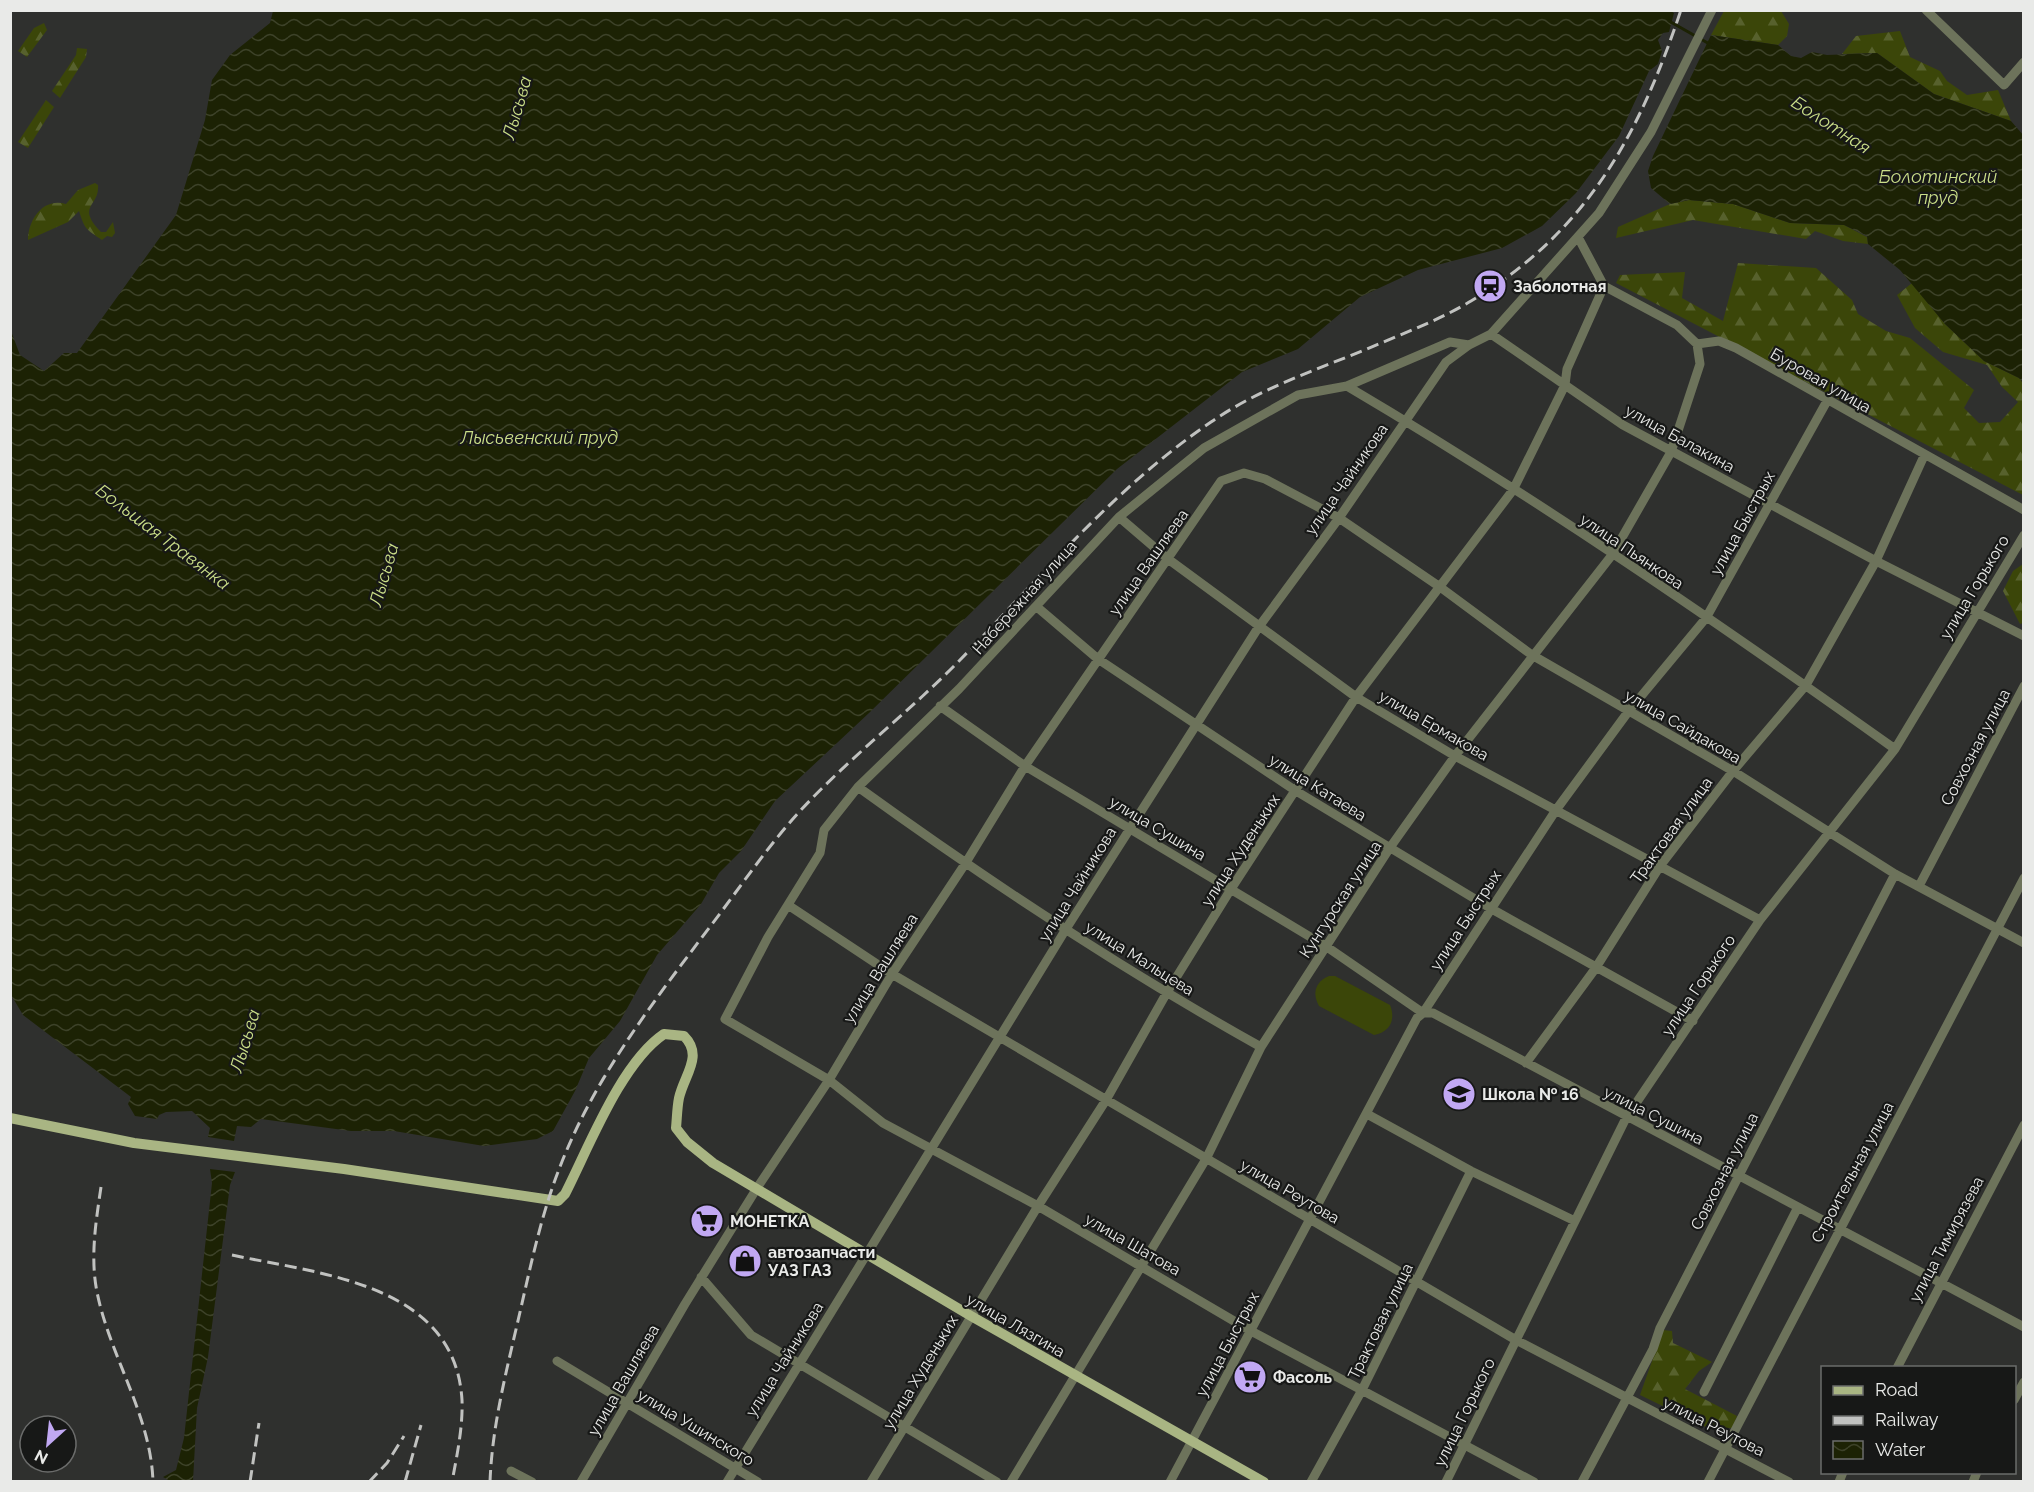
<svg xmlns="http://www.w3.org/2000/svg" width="2034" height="1492" font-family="Raleway,sans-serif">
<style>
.grass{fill:#3b4609}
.forest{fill:url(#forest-firs)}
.water{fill:url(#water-waves)}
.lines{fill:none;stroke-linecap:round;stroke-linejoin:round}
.stream{stroke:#1c2204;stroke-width:3}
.minor{stroke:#6d735b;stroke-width:9}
.major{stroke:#a9b583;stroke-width:10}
.rail{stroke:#c1c2c0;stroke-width:3;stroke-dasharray:12 6;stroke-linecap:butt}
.labels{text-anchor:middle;stroke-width:4.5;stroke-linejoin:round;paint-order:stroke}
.poi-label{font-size:16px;font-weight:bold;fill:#e9eae8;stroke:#171817;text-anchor:start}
.street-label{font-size:16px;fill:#e9eae8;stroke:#171817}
.water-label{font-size:18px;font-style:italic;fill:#cade88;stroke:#171817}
</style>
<defs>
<pattern id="forest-firs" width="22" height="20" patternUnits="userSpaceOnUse" patternTransform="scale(1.5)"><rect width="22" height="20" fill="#3b4609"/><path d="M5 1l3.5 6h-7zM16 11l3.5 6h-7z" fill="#57612d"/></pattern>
<pattern id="water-waves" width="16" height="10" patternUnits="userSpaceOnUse" patternTransform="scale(1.5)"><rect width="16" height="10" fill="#1c2204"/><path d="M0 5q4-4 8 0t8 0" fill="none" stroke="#3d4229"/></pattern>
</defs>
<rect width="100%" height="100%" fill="#2f302e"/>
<path class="grass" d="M 1329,976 L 1335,976 L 1390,1005 C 1396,1020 1390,1032 1374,1035 L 1319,1006 C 1312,993 1315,982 1329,976 Z"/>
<path class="forest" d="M 1724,11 L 1781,11 L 1789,24 L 1787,36 L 1778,45 L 1711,35 Z
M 44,23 L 47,30 L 27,57 L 18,51 L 34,28 Z
M 1900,31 L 1910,57 L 1940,71 L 1947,81 L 1967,95 L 1998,90 L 2011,121 L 1934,94 L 1877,53 L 1842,54 L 1856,36 Z
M 77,48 L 87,49 L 86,57 L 60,98 L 52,91 L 76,55 Z
M 46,100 L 54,107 L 28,148 L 18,142 Z
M 95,183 L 98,185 C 100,207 75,205 101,232 L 106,232 L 113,222 L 115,233 L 112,237 L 107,236 L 102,240 C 86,229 85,230 79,211 L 68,222 L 28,240 C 28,220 43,197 66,204 L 78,190 Z
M 1689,200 L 1733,204 L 1790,223 L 1844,225 L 1867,237 L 1868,244 L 1843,241 L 1815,231 L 1806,239 L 1693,220 L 1616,238 L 1618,227 L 1670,204 Z
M 1738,263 L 1816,268 L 1852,300 L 1858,314 L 1886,331 L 1910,338 L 1974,390 L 1964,408 L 1979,423 L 2000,422 L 2018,402 L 2002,387 L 1987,365 L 1943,352 L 1915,328 L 1897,295 L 1912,283 L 1945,324 L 1984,361 L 2019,378 L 2023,383 L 2023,495 L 1616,283 L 1620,275 L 1685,272 L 1682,298 L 1723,321 Z
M 2023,564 L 2023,623 L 2020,624 L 2003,591 L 2013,571 Z
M 1663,1330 L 1672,1331 L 1673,1343 L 1712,1362 L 1699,1371 L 1685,1389 L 1737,1416 L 1732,1428 L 1710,1429 L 1640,1395 Z"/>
<path class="water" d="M 1669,10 L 1674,13 L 1669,32 L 1663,33 L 1658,40 L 1662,51 L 1658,64 L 1649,71 L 1619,136 L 1576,193 L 1542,226 L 1502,248 L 1418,270 L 1360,297 L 1298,349 L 1242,372 L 1117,469 L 869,713 L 775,801 L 741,851 L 719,873 L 701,904 L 657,955 L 620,1021 L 589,1058 L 575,1091 L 553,1131 L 537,1139 L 484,1146 L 394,1131 L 351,1131 L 261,1119 L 251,1127 L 237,1126 L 234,1141 L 208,1137 L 210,1128 L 192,1111 L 166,1112 L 159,1115 L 157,1119 L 135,1116 L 128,1104 L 131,1097 L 23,1015 L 10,993 L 11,331 L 20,355 L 44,371 L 64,353 L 77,353 L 176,215 L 205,120 L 212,80 L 230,55 L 270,23 L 273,11 Z
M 1711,35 L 1778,45 L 1791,56 L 1801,58 L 1812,52 L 1827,55 L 1877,53 L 1934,94 L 2011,121 L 2024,136 L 2023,383 L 2019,378 L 1984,361 L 1945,324 L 1900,270 L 1868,244 L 1867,236 L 1844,225 L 1790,223 L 1733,204 L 1689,200 L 1670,204 L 1651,188 L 1648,171 L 1653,156 Z
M 210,1169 L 235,1172 L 230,1185 L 208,1357 L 197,1408 L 193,1481 L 170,1481 L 163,1477 L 176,1470 L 184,1438 L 212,1183 Z"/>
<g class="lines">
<path class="stream" d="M 1669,21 L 1713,46"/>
<path class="minor" d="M 1926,10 L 2004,85 L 2024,62
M 1604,286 L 1677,325 L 1697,344 L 1719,341 L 1736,348 L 2024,510
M 1491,334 L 1623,425 L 1876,561 L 2024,636
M 1469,345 L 1450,342 L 1347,386 L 1298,395 L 1204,448 L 1119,517 L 959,689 L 858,787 L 824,830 L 820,853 L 768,937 L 725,1019 L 829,1080 L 883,1123 L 1038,1206 L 1251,1331 L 1534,1482
M 1347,386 C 1535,497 1717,622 1895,749
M 1119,517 L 1168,559 L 1356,697 L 1455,756 L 1760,920
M 1037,607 L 1098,659 L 1296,791 L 1490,908 L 1693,1021
M 940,706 L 1025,766 L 1327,947 L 1423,1013
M 858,787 C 988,881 1121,969 1261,1047
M 1919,886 L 2024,686
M 788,905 L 892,974 L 1516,1340 L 1789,1482
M 1423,1013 L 1433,1013 L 2024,1327
M 1526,1063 L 1595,969 L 1660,866 L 1733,771 L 1806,685 L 1876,561 L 1924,456
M 1367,1114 L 1471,1171 L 1575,1221
M 701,1277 L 751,1335 L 997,1482
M 557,1361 L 758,1482
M 1897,1368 L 2024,1125
M 1704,1392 L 1798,1207
M 2014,1400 L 2024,1382
M 511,1471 L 532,1482
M 581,1482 L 685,1304 L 757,1188 L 829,1080 L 892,974 L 965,864 L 1025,766 L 1221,481 L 1244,473 L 1265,479 L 1339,518 L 1440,587 L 1532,655 L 1733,771 L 1895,874 L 2024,943
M 727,1482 L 1066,929 L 1258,628 L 1339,518 L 1446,362 L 1469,345 L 1491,334 L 1599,213 L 1651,132 L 1712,10
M 871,1482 L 1038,1206 L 1106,1100 L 1166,994 L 1231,889 L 1356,697 L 1513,490 L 1565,385 L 1567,369 L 1604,286 L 1578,237
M 1011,1482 L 1206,1159 L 1261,1047 L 1389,849 L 1455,756 L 1612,555 L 1671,452 L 1700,364 L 1697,344
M 1170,1482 L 1417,1018 L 1423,1013 L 1556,810 L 1628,712 L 1706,618 L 1827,401
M 1311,1482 L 1362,1390 L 1471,1171
M 1446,1482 L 1626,1118 L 1760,920 L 1895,749 L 2024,535
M 1582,1482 L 1653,1349 L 1660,1328 L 1895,874
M 1708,1482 L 2024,878
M 1839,1482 L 1843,1472
M 1973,1482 L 1977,1472"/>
<path class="major" d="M 10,1118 L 134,1143 L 344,1169 L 558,1201 L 565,1194 C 589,1147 621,1063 664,1034 L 684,1036 C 704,1056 684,1075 679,1098 C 677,1108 677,1118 676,1128 L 687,1142 L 713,1163 L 971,1316 L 1264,1482"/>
<path class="rail" d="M 101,1187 C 96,1221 90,1257 97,1292 C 110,1357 151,1415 153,1482
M 232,1255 C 319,1274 455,1283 462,1400 C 463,1427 457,1455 452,1482
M 250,1482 L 259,1423
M 369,1482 L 387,1463 L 404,1436
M 405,1482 L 421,1425
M 490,1482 C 492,1428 505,1377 517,1325 C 529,1274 539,1222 558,1172 C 592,1081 651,1005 709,928 C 739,889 767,847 800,811 C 850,757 908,713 959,661 C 1040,578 1114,488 1211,422 C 1263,386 1323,368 1381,343 C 1412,330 1443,318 1471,301 C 1588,231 1639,135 1681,10"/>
</g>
<defs>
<g id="station-disc" transform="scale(1.725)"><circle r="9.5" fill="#c1a8f3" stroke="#171817"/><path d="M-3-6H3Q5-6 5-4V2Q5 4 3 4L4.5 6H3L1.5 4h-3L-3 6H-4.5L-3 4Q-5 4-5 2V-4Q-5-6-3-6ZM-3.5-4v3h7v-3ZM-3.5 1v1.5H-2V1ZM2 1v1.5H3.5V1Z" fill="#111"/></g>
<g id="school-disc" transform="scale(1.725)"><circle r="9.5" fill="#c1a8f3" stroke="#171817"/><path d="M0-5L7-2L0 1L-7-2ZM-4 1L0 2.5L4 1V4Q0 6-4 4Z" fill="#111"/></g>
<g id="supermarket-disc" transform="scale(1.725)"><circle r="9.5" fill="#c1a8f3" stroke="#171817"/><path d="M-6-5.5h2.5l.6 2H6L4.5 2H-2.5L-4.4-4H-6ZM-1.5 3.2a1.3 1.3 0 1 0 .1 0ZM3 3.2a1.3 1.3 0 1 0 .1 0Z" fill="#111"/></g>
<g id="shop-disc" transform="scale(1.725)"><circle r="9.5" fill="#c1a8f3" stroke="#171817"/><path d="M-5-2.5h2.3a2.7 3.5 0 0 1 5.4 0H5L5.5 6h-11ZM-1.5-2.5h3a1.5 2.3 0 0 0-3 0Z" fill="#111"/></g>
</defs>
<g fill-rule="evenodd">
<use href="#station-disc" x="1490" y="286"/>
<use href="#school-disc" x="1459" y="1094"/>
<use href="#supermarket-disc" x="707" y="1221"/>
<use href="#shop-disc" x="745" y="1261"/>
<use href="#supermarket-disc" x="1250" y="1377"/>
</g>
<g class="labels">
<g class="poi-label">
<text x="1513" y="292">Заболотная</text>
<text x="1482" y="1100">Школа № 16</text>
<text x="730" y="1227">МОНЕТКА</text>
<text x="768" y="1258">автозапчасти<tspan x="768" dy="18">УАЗ ГАЗ</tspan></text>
<text x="1273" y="1383">Фасоль</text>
</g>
<g class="street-label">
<text transform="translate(1821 380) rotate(30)" y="6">Буровая улица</text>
<text transform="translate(1680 438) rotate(29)" y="6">улица Балакина</text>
<text transform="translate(1346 479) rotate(-55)" y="6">улица Чайникова</text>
<text transform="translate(1742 523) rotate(-61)" y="6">улица Быстрых</text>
<text transform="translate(1632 551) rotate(34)" y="6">улица Пьянкова</text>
<text transform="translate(1148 562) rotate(-55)" y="6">улица Вашляева</text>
<text transform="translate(1974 587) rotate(-59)" y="6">улица Горького</text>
<text transform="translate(1024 597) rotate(-48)" y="6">Набережная улица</text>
<text transform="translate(1434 725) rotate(30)" y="6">улица Ермакова</text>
<text transform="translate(1683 726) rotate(30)" y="6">улица Сайдакова</text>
<text transform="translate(1975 747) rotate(-62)" y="6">Совхозная улица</text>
<text transform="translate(1318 787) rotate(32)" y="6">улица Катаева</text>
<text transform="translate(1158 828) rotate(31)" y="6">улица Сушина</text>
<text transform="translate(1671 830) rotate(-54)" y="6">Трактовая улица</text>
<text transform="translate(1240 850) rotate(-57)" y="6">улица Худеньких</text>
<text transform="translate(1077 884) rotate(-58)" y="6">улица Чайникова</text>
<text transform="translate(1340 899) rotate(-57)" y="6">Кунгурская улица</text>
<text transform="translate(1465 920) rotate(-57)" y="6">улица Быстрых</text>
<text transform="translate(1140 958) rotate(32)" y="6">улица Мальцева</text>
<text transform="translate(880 968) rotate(-58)" y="6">улица Вашляева</text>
<text transform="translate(1698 985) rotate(-56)" y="6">улица Горького</text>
<text transform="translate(1654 1115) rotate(27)" y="6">улица Сушина</text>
<text transform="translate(1724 1171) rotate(-63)" y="6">Совхозная улица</text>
<text transform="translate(1852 1172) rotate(-62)" y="6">Строительная улица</text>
<text transform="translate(1290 1191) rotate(30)" y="6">улица Реутова</text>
<text transform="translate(1946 1239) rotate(-62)" y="6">улица Тимирязева</text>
<text transform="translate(1133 1244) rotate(30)" y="6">улица Шатова</text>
<text transform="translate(1380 1321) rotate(-64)" y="6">Трактовая улица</text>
<text transform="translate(1016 1325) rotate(30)" y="6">улица Лязгина</text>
<text transform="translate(1227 1344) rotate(-62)" y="6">улица Быстрых</text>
<text transform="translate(784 1359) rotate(-58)" y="6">улица Чайникова</text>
<text transform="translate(920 1372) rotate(-59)" y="6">улица Худеньких</text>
<text transform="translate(623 1380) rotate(-60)" y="6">улица Вашляева</text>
<text transform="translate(1464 1412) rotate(-64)" y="6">улица Горького</text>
<text transform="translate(1714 1426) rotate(27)" y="6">улица Реутова</text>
<text transform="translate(696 1427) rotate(31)" y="6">улица Ушинского</text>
</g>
<g class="water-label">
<text transform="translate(517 108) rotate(-74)" y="6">Лысьва</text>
<text transform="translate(1831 125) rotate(33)" y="6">Болотная</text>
<text x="1938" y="183">Болотинский<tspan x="1938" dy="21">пруд</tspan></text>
<text x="539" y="444">Лысьвенский пруд</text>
<text transform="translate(163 537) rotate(37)" y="6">Большая Травянка</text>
<text transform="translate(384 575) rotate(-74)" y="6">Лысьва</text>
<text transform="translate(245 1041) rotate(-73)" y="6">Лысьва</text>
</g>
</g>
<rect width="2034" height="1492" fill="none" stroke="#e9eae8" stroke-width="24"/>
<rect x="1821" y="1366" width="195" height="108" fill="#171817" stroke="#6b6c6b" stroke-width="1.5"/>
<rect x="1833" y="1386" width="30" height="9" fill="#a9b583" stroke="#6b6c6b" stroke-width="1.5"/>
<text x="1875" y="1396" font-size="18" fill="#e9eae8">Road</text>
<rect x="1833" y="1416" width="30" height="9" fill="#c1c2c0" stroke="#6b6c6b" stroke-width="1.5"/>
<text x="1875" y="1426" font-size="18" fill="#e9eae8">Railway</text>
<rect x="1833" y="1441" width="30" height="18" fill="url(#water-waves)" stroke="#6b6c6b" stroke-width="1.5"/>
<text x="1875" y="1456" font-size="18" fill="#e9eae8">Water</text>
<g transform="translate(48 1444) rotate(207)"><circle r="28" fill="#171817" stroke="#6b6c6b" stroke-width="1.5"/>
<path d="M0-4.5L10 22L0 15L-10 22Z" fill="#c1a8f3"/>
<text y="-9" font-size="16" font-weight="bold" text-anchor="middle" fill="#e9eae8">N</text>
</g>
</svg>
